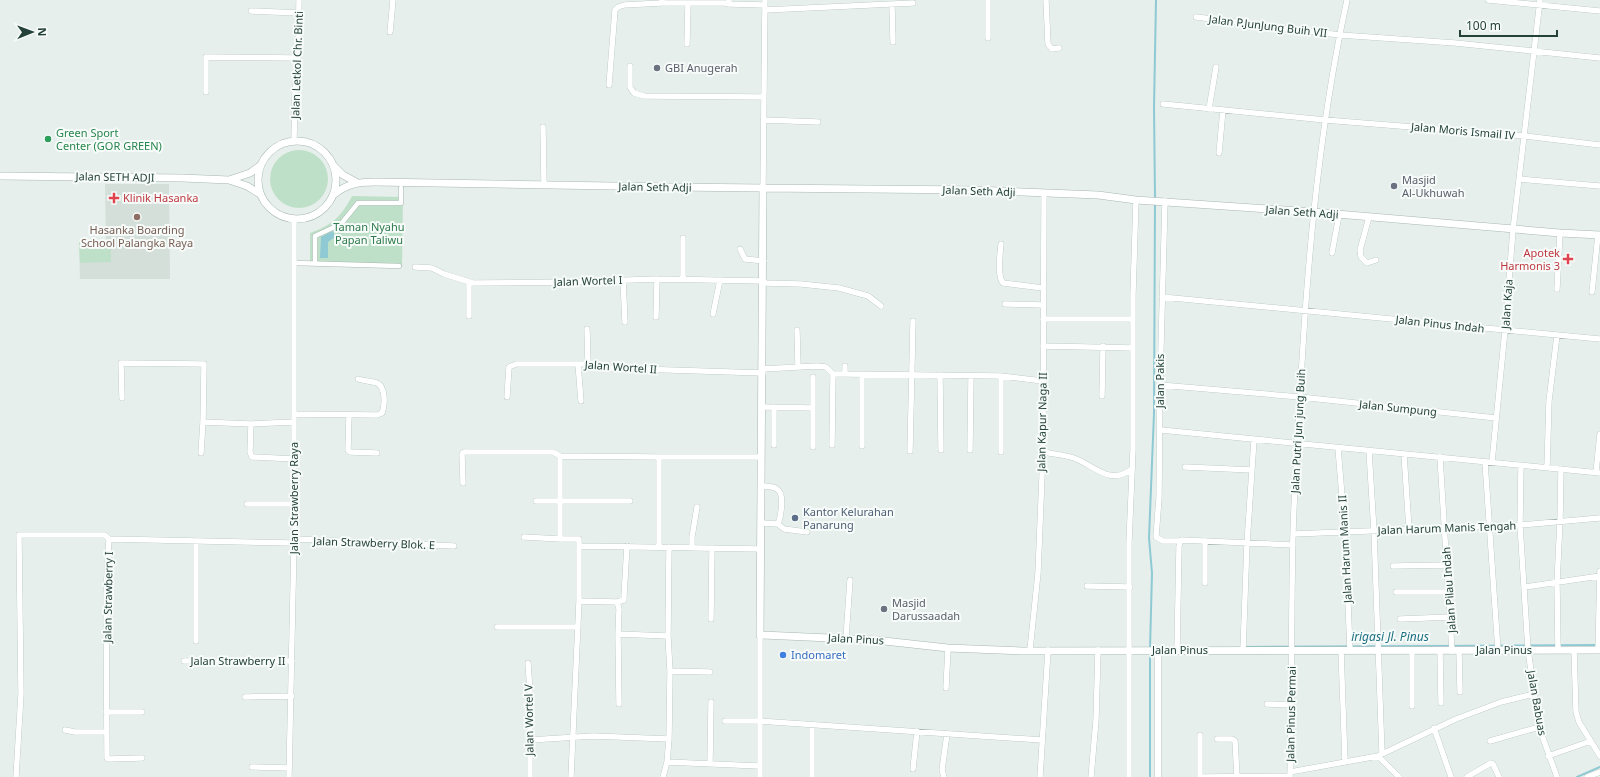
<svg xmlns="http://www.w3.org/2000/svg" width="1600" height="777" font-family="'Noto Sans',sans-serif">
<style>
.built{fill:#d4dfda}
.green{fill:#bfe0c8}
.water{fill:#8ec9d4}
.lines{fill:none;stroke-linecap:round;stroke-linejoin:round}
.stream{stroke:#8ec9d4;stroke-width:2}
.pedestrian-casing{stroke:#a8b8b2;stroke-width:5.5}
.minor-casing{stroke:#a8b8b2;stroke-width:6}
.tertiary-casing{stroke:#a8b8b2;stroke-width:8}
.pedestrian{stroke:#fff;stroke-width:4.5}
.minor{stroke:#fff;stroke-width:5.5}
.tertiary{stroke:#fff;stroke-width:7}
.worship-dot{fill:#6b7280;stroke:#f7fbf9;stroke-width:1.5}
.leisure-dot{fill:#2e9e5b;stroke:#f7fbf9;stroke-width:1.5}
.health-dot{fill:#e0444e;stroke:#f7fbf9;stroke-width:1.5}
.education-dot{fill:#8d6e63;stroke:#f7fbf9;stroke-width:1.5}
.service-dot{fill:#5c6f8a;stroke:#f7fbf9;stroke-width:1.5}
.shop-dot{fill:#3f7fe0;stroke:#f7fbf9;stroke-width:1.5}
.labels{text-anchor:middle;stroke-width:4;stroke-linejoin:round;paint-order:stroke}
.street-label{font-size:11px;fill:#24423a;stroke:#f7fbf9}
.worship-label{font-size:11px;fill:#5b616d;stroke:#f7fbf9;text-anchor:start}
.leisure-label{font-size:11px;fill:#27864d;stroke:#f7fbf9;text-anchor:start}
.health-label{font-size:11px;fill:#be3a42;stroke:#f7fbf9;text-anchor:start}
.park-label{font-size:11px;fill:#2d7a4b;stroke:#f7fbf9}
.education-label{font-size:11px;fill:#785e54;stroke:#f7fbf9}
.service-label{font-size:11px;fill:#4e5e75;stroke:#f7fbf9;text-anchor:start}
.shop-label{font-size:11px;fill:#366cbe;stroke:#f7fbf9;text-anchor:start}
.water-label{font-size:12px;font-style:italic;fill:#1c6f80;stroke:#f7fbf9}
</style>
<rect width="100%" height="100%" fill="#e6efeb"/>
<path class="built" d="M 105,184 L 169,184 L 170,279 L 80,279 L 79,242 L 106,241 Z"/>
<path class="green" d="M270 179a29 29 0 1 1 58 0a29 29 0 1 1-58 0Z
M 352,196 L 403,197 L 402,267 L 310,265 L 310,233 C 332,225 341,217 352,196 Z
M 111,241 L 111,262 L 80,263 L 79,242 Z"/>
<path class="water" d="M 333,231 L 335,237 L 328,242 L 328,258 L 320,258 L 321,237 Z"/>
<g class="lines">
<path class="stream" d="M 1155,199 L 1154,107 L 1156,0
M 1244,647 L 1598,645
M 1150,649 L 1152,573 L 1149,538 L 1154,413 L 1155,203
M 1150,653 L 1150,777
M 1577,777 L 1600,767"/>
<g class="pedestrian-casing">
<path id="pedestrian" d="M 294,263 L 399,266
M 315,263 L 315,236 L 341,224 L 358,203 L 401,203 L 401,188"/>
</g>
<g class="minor-casing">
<path id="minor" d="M 662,0 L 662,3 L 724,3 L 729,4 L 729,0
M 1046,0 L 1048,44 L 1052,49 L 1059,48
M 1488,0 L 1600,11
M 729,4 L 765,5
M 892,4 L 893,42
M 765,10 L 913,3
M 251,11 L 299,13
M 1196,17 L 1340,35 L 1455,43 L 1600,58
M 390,32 L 393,0
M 988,38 L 988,0
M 687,44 L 688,3
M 630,66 L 630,87 L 634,93 L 644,96 L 764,97
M 609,85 L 615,10 L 618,7 L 624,5 L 662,3
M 206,92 L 206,57 L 298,58
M 1163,104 L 1325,120 L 1525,136 L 1600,145
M 1209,109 L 1216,67
M 764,120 L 818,122
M 543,127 L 544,184
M 294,141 L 295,90 L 298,58 L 299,0
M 1219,153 L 1223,110
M 1519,179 L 1600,186
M 763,188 L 765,0
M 1165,201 L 1160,385 L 1159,498 L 1156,537 L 1163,541 L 1180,541
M 1369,217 L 1360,250 L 1361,257 L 1367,263 L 1376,260
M 1001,244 C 1000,254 997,276 1003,283 L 1043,288
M 740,249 L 745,259 L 764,261
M 1332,253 L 1339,215
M 415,267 L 432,268 L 444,274 L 473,283 L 573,282 L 657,279 L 764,281
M 623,280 L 625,322
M 683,280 L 683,238
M 469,282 L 469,316
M 764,283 L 801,284 L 839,288 L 868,296 L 881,306
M 1557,289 L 1560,233
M 1592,292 L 1598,235
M 1162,297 L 1600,339
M 1005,304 L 1043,305
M 713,314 L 720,280
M 656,317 L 657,279
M 1043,319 L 1133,319
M 587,329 L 588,364
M 797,330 L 798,366
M 1043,346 L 1133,348
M 578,364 L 581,401
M 845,366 L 845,374 L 1001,376 L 1043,381
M 763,369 L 817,366 L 826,367 L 833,374 L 845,374
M 940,375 L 941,450
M 1001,376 L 1001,452
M 1160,385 L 1300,397 L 1496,418
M 1102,396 L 1103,346
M 507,397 L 509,367 L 516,364 L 584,364 L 607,368 L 763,373
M 122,398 L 121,363 L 204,364 L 203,422 L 201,453
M 762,407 L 813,408
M 294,414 L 377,415 L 382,413 C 385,406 386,387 377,383 C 371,381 364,381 358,379
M 349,415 L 348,450 L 350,452 L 377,453
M 203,422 L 251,424 L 294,422
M 251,424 L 250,452 L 252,457 L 295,459
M 1161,430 L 1600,473
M 774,445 L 774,407
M 832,445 L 833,374
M 862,446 L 862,374
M 813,447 L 813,377
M 1338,448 L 1345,532 L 1350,650
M 970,450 L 971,376
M 910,451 L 913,321
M 1043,452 C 1053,454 1065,455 1074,458 C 1095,466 1110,486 1132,469
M 1404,454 L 1409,529
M 659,457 L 761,457
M 1440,457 L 1452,651
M 1485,462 L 1498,651
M 1492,462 L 1505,330 L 1513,230 L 1540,0
M 1521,465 L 1520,525 L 1528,650 L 1539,727 L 1557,777
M 1185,467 L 1252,470
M 1547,467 L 1549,401 L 1557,335
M 1596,472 L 1600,434
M 463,483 L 462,454 L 464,452 L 553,452 L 560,456
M 761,486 C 766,486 773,486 777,489 C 785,494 781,516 778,524
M 536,501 L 630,501
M 247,504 L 294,504
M 761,523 L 778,524 L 784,529 L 807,532
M 1293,534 L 1520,525 L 1600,518
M 524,537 L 560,539
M 294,539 L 454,546
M 659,547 L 659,457 L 560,456 L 560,539 L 579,539 L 579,546 L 761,549
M 669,547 L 668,636 L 670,671 L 710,672
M 692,547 L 692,537 L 697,507
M 1393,566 L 1447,565
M 1205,583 L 1205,541
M 1087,586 L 1130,587
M 1525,587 L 1600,576
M 1396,592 L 1449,592
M 579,601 L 617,602 L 619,609 L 618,634 L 619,704
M 617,602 L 624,600 L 624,596 L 627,546
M 711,619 L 712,548
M 1400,619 L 1451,617
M 497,627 L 578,627
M 618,634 L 668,636
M 846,638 L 850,580
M 196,641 L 196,541
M 1030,650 L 1038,573 L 1043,452 L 1044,194
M 1243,650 L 1247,543 L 1254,440
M 1341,650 L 1345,762
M 1558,650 L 1557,582 L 1560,521 L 1561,469
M 1574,650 L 1576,712 L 1579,722 L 1600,756
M 1598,650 L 1600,571
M 1177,651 L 1179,546 L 1181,540 L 1293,545
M 1412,651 L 1412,706
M 1440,651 L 1441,703
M 1459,651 L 1460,692
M 184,661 L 292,661
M 528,663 L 530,691 L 530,777
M 670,671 L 669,739 L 667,762 L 759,766
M 946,688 L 948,648
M 245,697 L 292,696
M 1267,704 L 1291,705
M 106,712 L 142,712
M 725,721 L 759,721 L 1042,740
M 812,725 L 812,777
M 1434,728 L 1451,777
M 65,730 L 75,732 L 106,732
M 1217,739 L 1232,739 L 1235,741 L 1237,776
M 530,740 L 593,736 L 669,739
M 1490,741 L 1539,727
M 1382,754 L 1456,719 L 1501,702 L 1534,694
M 1378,756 L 1399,777
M 1548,756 L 1591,741
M 142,758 L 108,759 L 107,758 L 106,594 L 109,539 L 294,543
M 710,763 L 711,702
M 252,767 L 289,768
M 913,769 L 917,731
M 1290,772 L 1378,756 L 1382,754 L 1374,531 L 1369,451
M 16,777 L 21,694 L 19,535 L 105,535 L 109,539
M 289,777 L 294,543 L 294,220
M 571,777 L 579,601 L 579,546
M 663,777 L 667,762
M 760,777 L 760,635
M 944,777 L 942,770 L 947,734
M 1040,777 L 1048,650
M 1091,777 L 1096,720 L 1098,650
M 1129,777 L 1129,542 L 1133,450 L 1133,294 L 1136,200
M 1200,777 L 1200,735
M 1201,777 L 1290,776
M 1290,777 C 1292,696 1291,615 1293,534 C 1294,495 1297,455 1299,416 C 1306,276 1317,138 1347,0
M 1467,777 L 1491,763 L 1493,764 L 1499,777
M 1587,777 L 1600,772"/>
</g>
<g class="tertiary-casing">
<path id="tertiary" d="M258 180a39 39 0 1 1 78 0a39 39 0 1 1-78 0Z
M 334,166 L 343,175 L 356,182
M 0,176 L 182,178 L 229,180 L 250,173 L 261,165
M 229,180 L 247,186 L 260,194
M 763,188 L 760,635 L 875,640 L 948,648 L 1022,651 L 1600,650
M 333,195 C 347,184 357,182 375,182 L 671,187 L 974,190 L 1098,195 L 1136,200 L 1313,212 L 1560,233 L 1600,235
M 1158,777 L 1158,651"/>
</g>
<use href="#pedestrian" class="pedestrian"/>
<use href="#minor" class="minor"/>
<use href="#tertiary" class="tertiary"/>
</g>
<g class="worship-dot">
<circle cx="657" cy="68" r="4"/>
<circle cx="1394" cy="186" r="4"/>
<circle cx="884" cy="609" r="4"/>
</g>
<circle class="leisure-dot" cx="48" cy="139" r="4"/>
<g class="health-dot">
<path d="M112 192h4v4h4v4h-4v4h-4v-4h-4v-4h4z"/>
<path d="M1566 253h4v4h4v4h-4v4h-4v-4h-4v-4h4z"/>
</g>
<circle class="education-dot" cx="137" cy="217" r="4"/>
<circle class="service-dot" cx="795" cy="518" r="4"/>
<circle class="shop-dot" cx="783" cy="655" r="4"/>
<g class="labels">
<g class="street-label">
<text transform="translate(1268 26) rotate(7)" y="4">Jalan P.JunJung Buih VII</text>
<text transform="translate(297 65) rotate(-88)" y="4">Jalan Letkol Chr. Binti</text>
<text transform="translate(1463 131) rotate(5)" y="4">Jalan Moris Ismail IV</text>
<text transform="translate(115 177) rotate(1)" y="4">Jalan SETH ADJI</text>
<text transform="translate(655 187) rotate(1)" y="4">Jalan Seth Adji</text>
<text transform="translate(979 191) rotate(2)" y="4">Jalan Seth Adji</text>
<text transform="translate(1302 212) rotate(4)" y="4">Jalan Seth Adji</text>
<text transform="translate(588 281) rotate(-2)" y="4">Jalan Wortel I</text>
<text transform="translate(1507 304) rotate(-86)" y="4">Jalan Kaja</text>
<text transform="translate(1440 324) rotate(6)" y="4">Jalan Pinus Indah</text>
<text transform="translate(621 367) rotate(4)" y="4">Jalan Wortel II</text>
<text transform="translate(1160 381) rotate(-90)" y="4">Jalan Pakis</text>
<text transform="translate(1398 408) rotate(6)" y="4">Jalan Sumpung</text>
<text transform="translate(1042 422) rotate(-89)" y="4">Jalan Kapur Naga II</text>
<text transform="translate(1298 431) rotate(-87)" y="4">Jalan Putri Jun jung Buih</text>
<text transform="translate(294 498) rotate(-90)" y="4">Jalan Strawberry Raya</text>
<text transform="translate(1447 528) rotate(-2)" y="4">Jalan Harum Manis Tengah</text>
<text transform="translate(374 543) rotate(2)" y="4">Jalan Strawberry Blok. E</text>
<text transform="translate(1345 549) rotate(-93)" y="4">Jalan Harum Manis II</text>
<text transform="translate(1449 590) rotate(-94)" y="4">Jalan Pilau Indah</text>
<text transform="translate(108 597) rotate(-89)" y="4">Jalan Strawberry I</text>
<text transform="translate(856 639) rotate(3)" y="4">Jalan Pinus</text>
<text x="1180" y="654">Jalan Pinus</text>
<text x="1504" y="654">Jalan Pinus</text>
<text x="238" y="665">Jalan Strawberry II</text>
<text transform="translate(1537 703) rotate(80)" y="4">Jalan Babuas</text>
<text transform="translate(1291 714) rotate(-89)" y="4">Jalan Pinus Permai</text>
<text transform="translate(529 720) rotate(-91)" y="4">Jalan Wortel V</text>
</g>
<g class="worship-label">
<text x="665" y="72">GBI Anugerah</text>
<text x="1402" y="184">Masjid<tspan x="1402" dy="13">Al-Ukhuwah</tspan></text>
<text x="892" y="607">Masjid<tspan x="892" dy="13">Darussaadah</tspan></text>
</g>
<g class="leisure-label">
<text x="56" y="137">Green Sport<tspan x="56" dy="13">Center (GOR GREEN)</tspan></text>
</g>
<g class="health-label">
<text x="123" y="202">Klinik Hasanka</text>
<text x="1560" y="257" text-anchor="end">Apotek<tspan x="1560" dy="13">Harmonis 3</tspan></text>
</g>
<g class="park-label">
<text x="369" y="231">Taman Nyahu<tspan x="369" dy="13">Papan Taliwu</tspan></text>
</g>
<g class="education-label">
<text x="137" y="234">Hasanka Boarding<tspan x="137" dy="13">School Palangka Raya</tspan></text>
</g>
<g class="service-label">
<text x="803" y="516">Kantor Kelurahan<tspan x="803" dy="13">Panarung</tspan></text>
</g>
<g class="shop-label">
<text x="791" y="659">Indomaret</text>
</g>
<g class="water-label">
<text x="1390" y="641">irigasi Jl. Pinus</text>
</g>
</g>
<g transform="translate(32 32) rotate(89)" stroke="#f7fbf9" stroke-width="3" paint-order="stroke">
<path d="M0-3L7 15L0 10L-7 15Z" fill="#24423a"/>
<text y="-6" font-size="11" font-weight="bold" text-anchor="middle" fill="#24423a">N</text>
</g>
<path d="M1460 30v6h97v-6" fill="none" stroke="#24423a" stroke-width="2"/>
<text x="1466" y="30" font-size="12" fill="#24423a" stroke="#f7fbf9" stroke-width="3" paint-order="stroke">100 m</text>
</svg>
